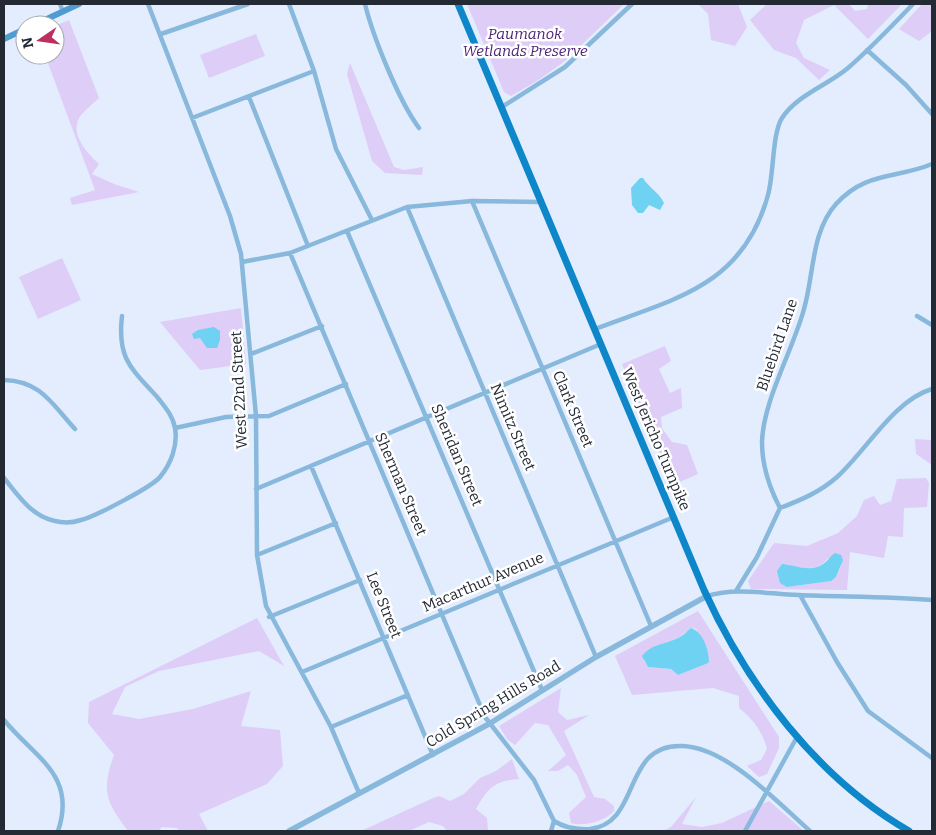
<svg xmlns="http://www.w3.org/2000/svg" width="936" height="835" font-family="Bitter,serif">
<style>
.green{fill:#decdf6;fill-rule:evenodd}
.water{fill:#6fd2f2}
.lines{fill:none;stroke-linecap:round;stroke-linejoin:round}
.minor{stroke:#88b8dc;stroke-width:4.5}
.tertiary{stroke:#88b8dc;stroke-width:5.5}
.secondary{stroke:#509cd2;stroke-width:6}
.primary{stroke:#0d87ca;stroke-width:7}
.labels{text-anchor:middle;stroke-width:5;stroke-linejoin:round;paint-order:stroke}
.park-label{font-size:15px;font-style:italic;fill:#4c2475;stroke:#fff}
.street-label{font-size:15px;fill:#242a34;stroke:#fff}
</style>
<rect width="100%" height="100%" fill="#e3edfe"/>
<path class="green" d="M 467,4 L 624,4 L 565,61 L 537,81 L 511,96 L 504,92 Z
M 698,4 L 738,4 L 747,27 L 735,46 L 711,40 L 708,14 Z
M 767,4 L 849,4 L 855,11 L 867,9 L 868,4 L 902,4 L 868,39 L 834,5 L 804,20 L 796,43 L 804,58 L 830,70 L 819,80 L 796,58 L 774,50 L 750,20 Z
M 922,4 L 932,4 L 932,31 L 919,41 L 899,29 Z
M 69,20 L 99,98 C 93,104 86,109 81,115 C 68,133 87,153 99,164 L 92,174 L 114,184 L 139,192 L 72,205 L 70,198 L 95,190 L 45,55 L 55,55 L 55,26 Z
M 256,34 L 265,56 L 209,78 L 200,55 Z
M 350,63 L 394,167 L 404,170 L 423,167 L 422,175 L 385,173 L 372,161 L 347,74 Z
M 62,258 L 81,300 L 38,319 L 19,277 Z
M 241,308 L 246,364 L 200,370 L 160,322 Z
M 665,346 L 671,361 L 659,369 L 670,393 L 681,388 L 682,408 L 661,417 L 662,428 L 672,442 L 687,445 L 698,474 L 673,485 L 622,364 Z
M 915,439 L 932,440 L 932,465 L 916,454 Z
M 926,478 L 929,483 L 927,507 L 904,508 L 903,537 L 888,536 L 884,558 L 850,552 L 847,590 L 751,589 L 748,581 L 774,543 L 807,546 L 838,533 L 857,516 L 864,500 L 874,496 L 880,505 L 891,501 L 897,479 ZM 828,558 L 841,566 L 836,577 L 830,581 L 787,587 L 785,564 C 799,569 819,572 828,558 Z
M 698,611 L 779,737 L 779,748 L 767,774 L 759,777 L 747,766 L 761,760 L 767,749 C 762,731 754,720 739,708 L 739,696 L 713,688 L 632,695 L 615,656 ZM 691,628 L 696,629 L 706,646 L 706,664 L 678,675 L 671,669 L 648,667 L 644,661 L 654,647 L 678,638 Z
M 257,618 L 284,666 L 259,651 L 159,671 L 125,687 L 112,714 L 139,719 L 193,709 L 251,691 L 241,726 L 280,730 L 283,766 L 267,784 L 199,814 L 208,831 L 179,831 L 177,828 L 162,827 L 158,831 L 128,831 C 106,802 101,791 114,755 L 88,723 L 89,702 Z
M 561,688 L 558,712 L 567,720 L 589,715 L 564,731 L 594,797 L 605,799 L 614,806 L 614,811 C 605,821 584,827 571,823 L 569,813 L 586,797 L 577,775 L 568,765 L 558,771 L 548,771 L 566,755 L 548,725 L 535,723 L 515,745 L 507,739 L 499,726 Z
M 512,759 L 519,779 C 494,781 488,788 476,809 L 487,818 L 488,831 L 447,831 L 443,826 L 429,822 L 409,831 L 361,831 L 431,799 L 439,796 L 450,801 L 464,794 L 480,778 L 496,771 Z
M 696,797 L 682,824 L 702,827 L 722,823 L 769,801 L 804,831 L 663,831 L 671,827 Z"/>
<path class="water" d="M 640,178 L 643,178 C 649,188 659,192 664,203 L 660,210 L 649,205 L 643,213 L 638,213 L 632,205 L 631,188 Z
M 214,327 L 220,331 L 220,340 L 217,348 L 207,348 L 200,338 L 194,339 L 192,334 L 198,330 Z
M 835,553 L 841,555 L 843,560 L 836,577 L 831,581 L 787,587 L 780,583 L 777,571 L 782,564 C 795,565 810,573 823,564 C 828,561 830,556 835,553 Z
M 691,628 C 703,632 709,650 709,662 L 706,664 L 678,675 L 671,669 L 648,667 L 642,656 C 651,644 666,644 678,638 C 683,636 687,631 691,628 Z"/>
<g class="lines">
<path class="minor" d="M 60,4 L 63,12
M 148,4 L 230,216 L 241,254 L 256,416 L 257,555 L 266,606 L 331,727 L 359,793
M 289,4 L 314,71 L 336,149 L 372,220
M 365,4 C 373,37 399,101 419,128
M 161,34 L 248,4
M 867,50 L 906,85 L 932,114
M 249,97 L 308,246
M 502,107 L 565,67 L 632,4
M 192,118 L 314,71
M 472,201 L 651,626
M 407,207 L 596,657
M 347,231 L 542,690
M 290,253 L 485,717 L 534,780 L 554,821 C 565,828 576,830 590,829 C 642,823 621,744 682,746 C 727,747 778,803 810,831
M 242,262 L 290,253 L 407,207 L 472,201 L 541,202
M 917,316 L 932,325
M 595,329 C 673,299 743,287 768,195 C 774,174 772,134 782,118 C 797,95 828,85 848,68 C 871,48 892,26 913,4
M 251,354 L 322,326
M 4,380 C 41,381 52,404 75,429
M 175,428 L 226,417 L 269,416 L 346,384
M 311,466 L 433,755
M 4,478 C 18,495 31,516 55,521 C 63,523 72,523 81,520 C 94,517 152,487 160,477 C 171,464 178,445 175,428 C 173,416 165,407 158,398 C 131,368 117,359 122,316
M 256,489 L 601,344
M 780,508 C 801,500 820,492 837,477 C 866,451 894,400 932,389
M 257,555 L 336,523
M 736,591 L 757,557 L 780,508 C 769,487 762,466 762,442 C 763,401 793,350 804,309 C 814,275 811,232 836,204 C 866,171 896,179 932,164
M 800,595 L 837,662 L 868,711 L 932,758
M 707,596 C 736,587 768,594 798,595 C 843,597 887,596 932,600
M 269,617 L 360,580
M 302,672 L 674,517
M 4,720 C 35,758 77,775 58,831
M 331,727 L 408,695
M 551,831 L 554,821
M 745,831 L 797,737"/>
<path class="tertiary" d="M 289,831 L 489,724 L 596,657 L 707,596"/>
<path class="secondary" d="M 34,25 L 79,4
M 4,39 L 25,29"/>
<path class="primary" d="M 458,4 L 704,590 C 747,685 817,778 909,831"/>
</g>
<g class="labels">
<g class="park-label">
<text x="525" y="39">Paumanok<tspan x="525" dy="17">Wetlands Preserve</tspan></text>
</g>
<g class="street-label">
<text transform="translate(777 345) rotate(-71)" y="5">Bluebird Lane</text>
<text transform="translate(239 390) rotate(-93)" y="5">West 22nd Street</text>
<text transform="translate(573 409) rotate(67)" y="5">Clark Street</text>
<text transform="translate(513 427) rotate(67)" y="5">Nimitz Street</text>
<text transform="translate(656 439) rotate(67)" y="5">West Jericho Turnpike</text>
<text transform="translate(457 455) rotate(67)" y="5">Sheridan Street</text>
<text transform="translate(401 484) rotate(67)" y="5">Sherman Street</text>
<text transform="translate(483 582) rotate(-23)" y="5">Macarthur Avenue</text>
<text transform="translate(384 605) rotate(68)" y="5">Lee Street</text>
<text transform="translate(493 704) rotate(-31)" y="5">Cold Spring Hills Road</text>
</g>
</g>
<rect width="936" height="835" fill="none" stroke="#242a34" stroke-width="10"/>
<g transform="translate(40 40) rotate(257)"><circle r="24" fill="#ffffff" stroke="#a7aaae"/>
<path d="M0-4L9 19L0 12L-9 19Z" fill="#bc2f61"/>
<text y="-8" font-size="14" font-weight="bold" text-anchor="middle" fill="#242a34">N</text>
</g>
</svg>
